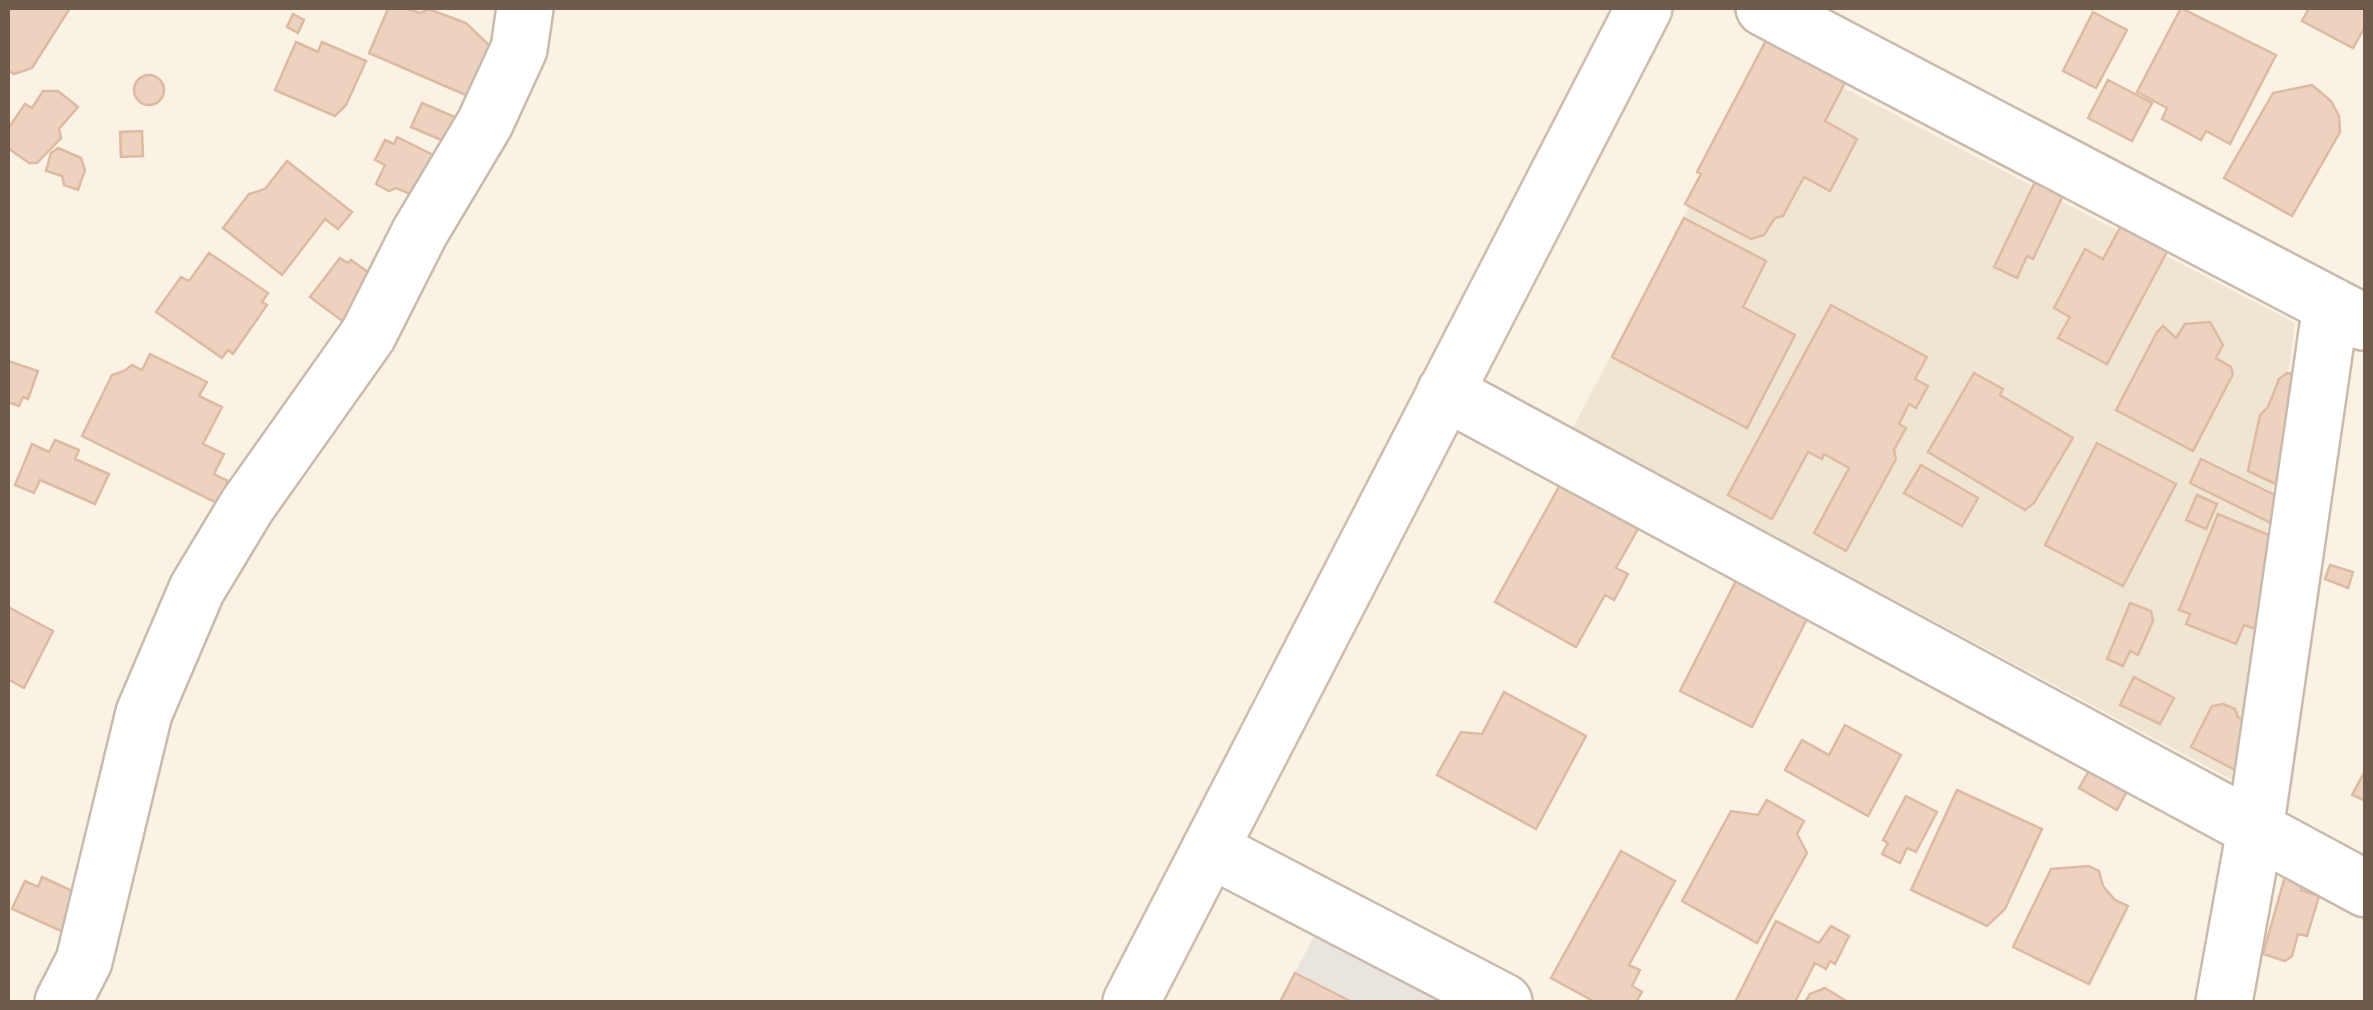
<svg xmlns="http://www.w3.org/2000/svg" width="2373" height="1010" font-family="Helvetica,sans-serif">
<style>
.residential{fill:#f0e4d3}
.industrial{fill:#e9e4de}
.building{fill:#ecd2bf;stroke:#ddbaa1;stroke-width:2.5}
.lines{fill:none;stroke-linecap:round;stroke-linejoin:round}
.street-casing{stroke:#c9baac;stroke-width:60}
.secondary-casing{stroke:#cebcac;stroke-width:60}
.street{stroke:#fff;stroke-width:55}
.secondary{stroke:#fff;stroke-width:55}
</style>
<rect width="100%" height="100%" fill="#faf2e4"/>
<path class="residential" d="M 1771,50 L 2295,323 L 2234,781 L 1573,428 Z"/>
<path class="industrial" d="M 1316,933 L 1450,1002 L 1279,1002 Z"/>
<path class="building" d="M 8,8 L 70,8 L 32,68 L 14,74 L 8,70 Z
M 405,8 L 420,13 L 429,9 L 466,23 L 490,46 L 468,96 L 369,53 L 388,9 Z
M 2181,8 L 2276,55 L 2230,144 L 2206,131 L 2201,140 L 2162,119 L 2167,108 L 2137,92 Z
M 2309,8 L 2366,8 L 2366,25 L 2353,48 L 2302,21 Z
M 2093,12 L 2127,30 L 2096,88 L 2063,71 Z
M 293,14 L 304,20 L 298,33 L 287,27 Z
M 1771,31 L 1850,73 L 1825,121 L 1857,139 L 1830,191 L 1804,177 L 1783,216 L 1775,218 L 1764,235 L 1751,239 L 1685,204 L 1701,174 L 1697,172 Z
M 296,42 L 318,52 L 322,42 L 366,61 L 346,105 L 335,116 L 275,90 Z
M134 90a15 15 0 1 1 30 0a15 15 0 1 1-30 0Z
M 2108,80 L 2152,103 L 2132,141 L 2088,118 Z
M 2312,85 L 2331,101 L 2339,116 L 2340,132 L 2292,216 L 2224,178 L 2273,93 Z
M 43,91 L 58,91 L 78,107 L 59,129 L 61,138 L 37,163 L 29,163 L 8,148 L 8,129 L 25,104 L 32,108 Z
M 422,103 L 464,121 L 453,145 L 411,127 Z
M 142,131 L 143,156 L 121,157 L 120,132 Z
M 397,137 L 447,162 L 418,197 L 396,188 L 389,191 L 376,184 L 385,165 L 375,160 L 385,140 L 394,144 Z
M 58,148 L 81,158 L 85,170 L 78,190 L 64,185 L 62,176 L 46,171 L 51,153 Z
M 287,161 L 352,212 L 338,229 L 325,219 L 282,275 L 223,228 L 249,194 L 265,189 Z
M 2037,178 L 2065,191 L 2033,259 L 2027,256 L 2017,278 L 1994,267 Z
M 1684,218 L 1766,261 L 1743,307 L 1795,335 L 1747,428 L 1612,357 Z
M 2122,224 L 2169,248 L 2107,364 L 2058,338 L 2070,317 L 2054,308 L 2085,249 L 2103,259 Z
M 209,253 L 268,293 L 262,302 L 267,305 L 233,354 L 228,350 L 222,358 L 156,312 L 181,277 L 189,281 Z
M 340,258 L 348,263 L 351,260 L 372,275 L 345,323 L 310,297 Z
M 1831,305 L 1927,357 L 1915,379 L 1928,386 L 1916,408 L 1909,404 L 1899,424 L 1906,428 L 1894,450 L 1896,459 L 1846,551 L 1814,533 L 1849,468 L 1824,454 L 1822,459 L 1808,452 L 1772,519 L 1728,495 Z
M 2210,322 L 2223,345 L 2216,358 L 2231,367 L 2233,374 L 2193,451 L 2116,410 L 2157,332 L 2163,326 L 2176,338 L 2185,324 Z
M 150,354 L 207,382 L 199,396 L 222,407 L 203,444 L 224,454 L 214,474 L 228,481 L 217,503 L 82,436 L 112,375 L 124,371 L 132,365 L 142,370 Z
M 8,361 L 38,371 L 28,399 L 23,397 L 19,406 L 8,402 Z
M 1974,373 L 2003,389 L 2000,395 L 2073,438 L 2034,503 L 2025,510 L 1928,452 Z
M 2287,373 L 2301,376 L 2282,487 L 2248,471 L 2260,415 L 2268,407 L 2279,379 Z
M 55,440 L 79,450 L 75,459 L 109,474 L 95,504 L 40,480 L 34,493 L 15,485 L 32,444 L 49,452 Z
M 2097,443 L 2176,484 L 2123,586 L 2045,545 Z
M 2201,459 L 2285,500 L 2273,524 L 2190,483 Z
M 1921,465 L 1978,498 L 1962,526 L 1904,493 Z
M 1565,476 L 1643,520 L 1616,568 L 1628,574 L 1614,600 L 1605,595 L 1576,647 L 1495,602 Z
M 2197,495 L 2217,504 L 2206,529 L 2186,520 Z
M 2218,514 L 2290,544 L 2255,629 L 2244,625 L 2236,644 L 2186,624 L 2190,614 L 2179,610 Z
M 2330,565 L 2353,572 L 2348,588 L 2325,579 Z
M 1737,579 L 1809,615 L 1752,727 L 1680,691 Z
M 2130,603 L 2151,611 L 2153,621 L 2138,655 L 2130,651 L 2123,666 L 2107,659 Z
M 8,607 L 53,631 L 24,688 L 8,679 Z
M 2134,677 L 2174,698 L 2160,724 L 2120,705 Z
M 1504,692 L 1586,736 L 1536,829 L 1437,775 L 1461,732 L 1482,734 Z
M 2223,704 L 2235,709 L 2238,717 L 2256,729 L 2243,774 L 2191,747 L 2212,706 Z
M 1845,725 L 1901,755 L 1868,816 L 1785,770 L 1802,740 L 1829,755 Z
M 2098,755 L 2135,776 L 2117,810 L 2079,788 Z
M 2366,769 L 2366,801 L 2352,795 Z
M 1957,790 L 2042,829 L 2005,909 L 1987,926 L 1911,890 Z
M 1906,796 L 1937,812 L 1916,852 L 1907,848 L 1900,863 L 1882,854 L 1888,843 L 1883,840 Z
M 1767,800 L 1804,821 L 1797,834 L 1807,853 L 1757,943 L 1682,901 L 1731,811 L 1758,815 Z
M 1621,851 L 1675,881 L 1629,965 L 1640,970 L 1632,986 L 1642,992 L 1636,1002 L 1595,1002 L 1551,978 Z
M 2089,866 L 2099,871 L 2103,886 L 2115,900 L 2128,906 L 2089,984 L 2013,947 L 2051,869 Z
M 2288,866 L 2306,872 L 2301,890 L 2319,896 L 2307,936 L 2298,934 L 2292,956 L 2285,961 L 2263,954 Z
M 42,877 L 77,893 L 72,936 L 12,909 L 25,881 L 38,887 Z
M 1776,921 L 1819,943 L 1831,926 L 1849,936 L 1835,964 L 1830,961 L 1826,969 L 1815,963 L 1795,1002 L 1735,1002 Z
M 1295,973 L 1352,1002 L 1280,1002 Z
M 1825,988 L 1848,1002 L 1805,1002 L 1810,994 Z"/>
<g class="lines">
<g class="street-casing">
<path id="street" d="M 1764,8 L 2363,322
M 1445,392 L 2366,889
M 1210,849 L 1504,1002
M 63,1002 L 84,961 L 144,713 L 197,589 L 247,506 L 368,335 L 420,232 L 485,123 L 519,49 L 525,8
M 2224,1002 L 2255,830 L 2331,305"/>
</g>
<g class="secondary-casing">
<path id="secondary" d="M 1131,1002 L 1644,8"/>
</g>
<use href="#street" class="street"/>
<use href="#secondary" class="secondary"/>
</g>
<rect width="2373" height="1010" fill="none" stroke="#6f5a4c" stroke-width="20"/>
</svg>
